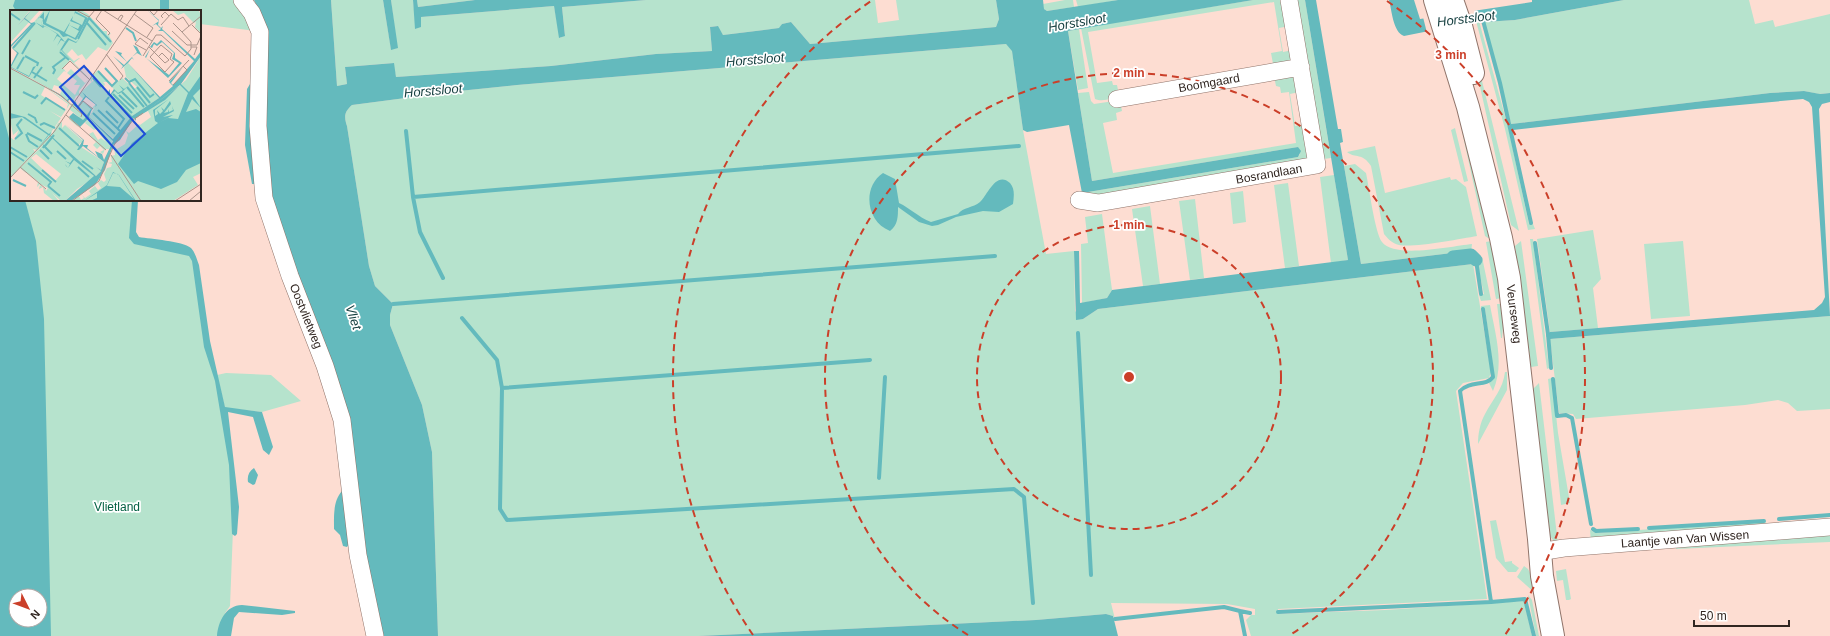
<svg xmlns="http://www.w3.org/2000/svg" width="1830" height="636" font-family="Arial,sans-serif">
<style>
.green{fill:#b6e3cd;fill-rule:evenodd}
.water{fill:#64babd;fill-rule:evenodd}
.pier{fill:#fdddd2}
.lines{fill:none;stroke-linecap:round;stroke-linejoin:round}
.stream{stroke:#64babd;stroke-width:4}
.canal{stroke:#64babd;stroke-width:13}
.minor-casing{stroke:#90746a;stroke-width:18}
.major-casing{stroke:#90746a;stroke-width:24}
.minor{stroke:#fff;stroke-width:17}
.major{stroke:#fff;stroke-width:22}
.ring{fill:none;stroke:#cb3f29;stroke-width:2;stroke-dasharray:7 5}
.labels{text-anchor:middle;stroke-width:3.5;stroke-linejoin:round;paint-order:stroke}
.street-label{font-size:12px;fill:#312621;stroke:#fff}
.park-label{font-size:12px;fill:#056144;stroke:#fff}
.water-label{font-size:13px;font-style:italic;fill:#184142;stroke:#fff}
.inset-river{fill:none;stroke:#64babd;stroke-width:2}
.inset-road{fill:none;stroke:#ab948b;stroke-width:1}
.view{fill:#1d4ed8;fill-opacity:0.15;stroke:#1d4ed8;stroke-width:2}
.inset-edge{fill:none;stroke:#312621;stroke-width:2}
.centre{fill:#cb3f29;stroke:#fff;stroke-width:2}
.ring-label{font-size:12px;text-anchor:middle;font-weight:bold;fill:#cb3f29;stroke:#fff;stroke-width:3.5;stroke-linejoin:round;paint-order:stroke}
</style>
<rect width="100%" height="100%" fill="#fdddd2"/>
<path class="green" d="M 0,0 L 236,0 L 257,31 L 200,24 L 200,11 L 11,11 L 11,200 L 136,200 L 133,238 L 188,250 L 195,259 L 199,291 L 224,415 L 234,504 L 230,606 L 225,613 L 223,636 L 0,636 ZM 16,596 L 40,596 L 40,620 L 16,620 Z
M 331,0 L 383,0 L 391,49 L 397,48 L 391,0 L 413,0 L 416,29 L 421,17 L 554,6 L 560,38 L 565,35 L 562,7 L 646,0 L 875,0 L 878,23 L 899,20 L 896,0 L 996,0 L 999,19 L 996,27 L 810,44 L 791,22 L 782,24 L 780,28 L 723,35 L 717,26 L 710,27 L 712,51 L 656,54 L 551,66 L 396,77 L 393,63 L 345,67 L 347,84 L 337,86 Z
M 417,0 L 475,0 L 418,7 Z
M 1065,0 L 1073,0 L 1074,7 L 1047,11 L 1044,9 L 1043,4 Z
M 1076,0 L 1118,0 L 1078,7 Z
M 1253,0 L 1284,0 L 1289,26 L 1279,28 L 1283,52 L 1293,50 L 1292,62 L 1274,69 L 1271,53 L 1282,51 L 1274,2 L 1088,32 L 1097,83 L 1112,81 L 1113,85 L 1117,85 L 1119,95 C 1113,99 1102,102 1095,99 L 1081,28 Z
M 1294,0 L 1305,0 L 1331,158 L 1324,159 Z
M 1462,0 L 1519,231 L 1511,225 L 1468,33 Z
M 1624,0 L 1749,0 L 1755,24 L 1773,20 L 1775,27 L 1830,14 L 1830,93 L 1819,94 L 1804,91 L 1770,93 L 1511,124 L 1484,22 L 1515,20 Z
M 1476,21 L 1479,21 L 1508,127 L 1529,224 L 1533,224 L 1535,229 L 1528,230 L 1505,129 Z
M 1079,29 L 1088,88 L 1078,90 L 1068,31 Z
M 1006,44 L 1012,50 L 1023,130 L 1046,254 L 1074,251 L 1075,311 L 1083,319 L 1098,309 L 1473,264 L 1491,372 L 1489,378 L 1463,383 L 1456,391 L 1487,599 L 1278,609 L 1278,614 L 1385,610 L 1524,601 L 1532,636 L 1251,636 L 1246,620 L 1251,615 L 1255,615 L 1255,609 L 1227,604 L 1111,603 L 1115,619 L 1113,616 L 1106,614 L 1036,620 L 699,636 L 438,636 L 432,452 L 422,405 L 390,325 L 390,315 L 393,304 L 375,286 L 369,266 L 347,126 C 344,117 344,112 352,105 L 459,91 L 517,85 Z
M 1274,76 L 1294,76 L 1299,92 L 1290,94 L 1295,126 L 1305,124 L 1309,153 L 1306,160 L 1100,198 L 1082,193 L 1298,157 L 1300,154 L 1298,147 L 1092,181 L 1078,93 L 1089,92 L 1091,101 L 1094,104 L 1114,101 L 1120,102 L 1122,111 L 1116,113 L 1117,120 L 1103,123 L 1113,173 L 1296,143 L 1289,92 L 1281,93 L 1280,87 L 1276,86 Z
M 1458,113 L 1466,119 L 1497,237 L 1488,238 L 1485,236 Z
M 1455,128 L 1468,181 L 1464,182 L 1451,130 Z
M 1375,146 L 1385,193 L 1450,177 L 1451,180 L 1456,179 L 1466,187 L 1477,236 C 1460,239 1413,248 1399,245 C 1392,243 1388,239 1384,234 L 1371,166 C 1362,152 1356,159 1347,152 Z
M 1355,164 L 1366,173 C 1369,187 1375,233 1382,242 C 1394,259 1452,246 1472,244 L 1471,253 L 1452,253 L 1361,264 L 1344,166 Z
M 1334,175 L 1348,260 L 1331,263 L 1320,177 Z
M 1288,183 L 1299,266 L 1285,268 L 1274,185 Z
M 1243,191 L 1246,222 L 1233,224 L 1230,193 Z
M 1195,199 L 1204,278 L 1190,280 L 1179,201 Z
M 1150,206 L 1160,284 L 1143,286 L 1132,209 Z
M 1102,214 L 1112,290 L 1107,298 L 1082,303 L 1081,244 L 1088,243 L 1085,217 Z
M 1593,230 L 1601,279 L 1593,288 L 1598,328 L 1550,332 L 1537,239 Z
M 1530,239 L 1533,239 L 1549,368 L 1547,369 Z
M 1497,240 L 1502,298 L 1496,299 L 1486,242 Z
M 1521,241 L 1538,366 L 1531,367 L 1515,246 Z
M 1683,241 L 1690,316 L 1651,319 L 1644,244 Z
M 1482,257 L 1491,300 L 1481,301 L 1479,295 L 1484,294 L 1476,258 Z
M 1497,304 L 1505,304 L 1502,338 L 1501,338 Z
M 1490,305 C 1495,333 1505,364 1493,391 L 1489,383 L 1491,382 L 1494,376 L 1485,309 L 1481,309 L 1481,306 Z
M 1830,316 L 1830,409 L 1797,411 L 1788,403 L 1778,400 L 1745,405 L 1576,419 L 1573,414 L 1559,413 L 1550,339 Z
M 1505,372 L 1507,372 L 1507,390 L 1478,444 C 1478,434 1480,423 1485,414 C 1493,399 1503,389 1505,372 Z
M 226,373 L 271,375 L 301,401 L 262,412 L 225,408 L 217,375 Z
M 1552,378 L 1558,433 L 1570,503 L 1561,505 L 1548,379 Z
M 1539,383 L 1558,544 L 1553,540 L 1550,536 L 1542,477 L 1533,389 Z
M 1496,520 L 1505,562 L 1512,561 L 1512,563 L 1519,568 L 1516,572 L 1508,572 L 1496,558 L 1490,521 Z
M 1766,521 L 1765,526 L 1591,542 L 1590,530 L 1596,533 Z
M 1830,534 L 1830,542 L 1676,549 L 1676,545 Z
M 1524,566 L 1528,569 L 1537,586 L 1535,593 L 1517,577 Z
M 1566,569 L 1571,599 L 1569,600 L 1566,600 L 1563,580 L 1557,581 L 1556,571 Z
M 1528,595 L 1532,600 L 1539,636 L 1536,636 Z"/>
<path class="water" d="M 15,0 L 100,0 L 100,11 L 16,11 L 13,6 Z
M 160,0 L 169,0 L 169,11 L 160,11 Z
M 254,0 L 331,0 L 337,86 L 347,84 L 345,67 L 394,63 L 396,77 L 551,66 L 656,54 L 712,51 L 710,27 L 718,26 L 723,35 L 779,28 L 782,24 L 791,22 L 810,44 L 996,27 L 999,19 L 996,0 L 1043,0 L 1044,9 L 1047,11 L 1118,0 L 1253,0 L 1068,31 L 1092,181 L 1298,147 L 1301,151 L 1298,157 L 1082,193 L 1069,125 L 1027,132 L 1023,130 L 1012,51 L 1006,44 L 517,85 L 459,91 L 352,105 C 344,112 344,117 347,126 L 369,266 L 375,286 L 393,304 L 390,315 L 390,325 L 422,405 L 432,452 L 438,636 L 379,636 L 367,574 L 347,419 L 296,275 L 273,204 L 265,161 L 262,17 Z
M 383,0 L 391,0 L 398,48 L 391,50 Z
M 413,0 L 417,0 L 418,7 L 475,0 L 646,0 L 562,7 L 565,36 L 559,38 L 554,6 L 421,17 L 421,27 L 415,29 Z
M 1305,0 L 1316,0 L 1338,129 L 1341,129 L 1343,142 L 1340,143 L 1361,264 L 1452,253 L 1471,253 L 1473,264 L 1098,309 L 1083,319 L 1076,320 L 1074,251 L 1079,251 L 1080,303 L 1107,298 L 1112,290 L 1348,260 Z
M 1389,0 L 1414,0 L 1420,19 L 1532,2 L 1532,0 L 1624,0 L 1515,20 L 1484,22 L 1479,21 L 1404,36 C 1393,32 1392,11 1389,0 Z
M 250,84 L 252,84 L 255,184 L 252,184 L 245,145 L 247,89 Z
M 1804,91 L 1820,94 L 1830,93 L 1830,102 L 1822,104 L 1819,109 L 1830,316 L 1550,339 L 1546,336 L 1550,332 L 1814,310 L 1822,303 L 1825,297 L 1812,107 L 1809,102 L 1803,99 L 1696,109 L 1513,130 L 1508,127 L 1511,124 L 1770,93 Z
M 0,103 L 11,146 L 11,200 L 25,200 L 36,241 L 44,319 L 51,636 L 0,636 ZM 16,596 L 40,596 L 40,620 L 16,620 Z
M 883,173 L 895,179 L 899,203 C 910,208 918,217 931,222 L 958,214 C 963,207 973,208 980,202 C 987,196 996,170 1010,183 C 1015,189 1014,196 1013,204 L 999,212 L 983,211 L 956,217 L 938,225 L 932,226 L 919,222 L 898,207 C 898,216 898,225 890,231 C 866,222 862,187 883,173 Z
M 132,200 L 138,200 L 136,232 L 139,237 C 151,239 182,241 191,248 C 195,252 197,260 199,265 L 210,341 L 225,407 L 262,412 L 273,447 L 269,455 L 263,450 L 253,417 L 228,412 L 239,507 L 237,534 L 235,536 L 232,534 L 229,465 L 215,381 L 204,347 L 192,261 L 189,256 L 134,244 L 129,238 Z
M 254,468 L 258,475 L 255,484 L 253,485 L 248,482 C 247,476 249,471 254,468 Z
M 342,491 L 344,493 L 350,542 L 347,547 L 343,546 L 340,535 L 334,529 C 334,516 333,501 342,491 Z
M 242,605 L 295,611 L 295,613 L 282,615 L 239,612 L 234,618 L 231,636 L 217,636 C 218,622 226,605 242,605 Z
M 1106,614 L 1113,616 L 1118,636 L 699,636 L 1036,620 Z"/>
<path class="pier" d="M 1475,9 L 1479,22 L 1427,33 L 1423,17 Z"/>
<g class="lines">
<path class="stream" d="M 1482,17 L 1500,83 L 1531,223
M 406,131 L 413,197 L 420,232 L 443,278
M 413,197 L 1019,146
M 1535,243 L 1548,334 L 1551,368
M 1476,260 L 1481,294
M 393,304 L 995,256
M 1483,309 L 1493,377 C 1486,387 1470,380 1460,391 L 1491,602
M 462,318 L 497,360 L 502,388 L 500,509 L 507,520 L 1014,489 L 1024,497 L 1033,603
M 1078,333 L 1091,575
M 1553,379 L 1557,416 L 1566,415 L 1572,418 L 1591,524
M 502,388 L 870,360
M 879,478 L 885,377
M 1779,519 L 1830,515
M 1649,528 L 1764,521
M 1593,529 L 1596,531 L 1638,529
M 1240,611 L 1250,613
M 1278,612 L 1491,602 L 1525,599 L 1534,636
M 1115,619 L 1224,607 L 1240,611 L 1245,636"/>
<path class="canal" d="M 1453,257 L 1471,255 L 1476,260"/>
<g class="minor-casing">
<path id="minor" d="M 242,0 L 252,13 L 260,32 L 258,126 L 264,198 L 290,276 L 325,366 L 342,420 L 358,555 L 375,636
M 1117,99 L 1301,67
M 1079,200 L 1098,203 L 1317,165 L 1289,0
M 1539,552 L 1564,548 L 1830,527"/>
</g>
<g class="major-casing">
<path id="major" d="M 1435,0 L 1468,107 L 1501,238 L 1509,278 L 1539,539 L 1542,576 L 1553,636
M 1452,0 L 1461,26 L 1473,73"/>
</g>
<use href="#minor" class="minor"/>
<use href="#major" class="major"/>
</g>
<g class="ring">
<circle cx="1129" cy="377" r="152"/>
<path d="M968 635A304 304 0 1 1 1290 635"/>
<path d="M753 635A456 456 0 0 1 871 1M1387 1A456 456 0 0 1 1505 635"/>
</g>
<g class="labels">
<g class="street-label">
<text transform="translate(1209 83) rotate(-10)" y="4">Boomgaard</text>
<text transform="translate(1269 174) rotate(-10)" y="4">Bosrandlaan</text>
<text transform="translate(1514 314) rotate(83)" y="4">Veurseweg</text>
<text transform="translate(306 316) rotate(68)" y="4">Oostvlietweg</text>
<text transform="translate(1685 539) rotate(-4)" y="4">Laantje van Van Wissen</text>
</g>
<g class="park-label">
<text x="117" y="511">Vlietland</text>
</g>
<g class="water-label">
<text transform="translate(1466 18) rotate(-7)" y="5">Horstsloot</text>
<text transform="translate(1077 22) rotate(-10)" y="5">Horstsloot</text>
<text transform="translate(755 59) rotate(-5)" y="5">Horstsloot</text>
<text transform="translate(433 90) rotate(-5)" y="5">Horstsloot</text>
<text transform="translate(354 317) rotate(71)" y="5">Vliet</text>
</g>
</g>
<g transform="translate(10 10)">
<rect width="191" height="191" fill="#fdddd2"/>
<path d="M 0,0 L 20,0 L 8,15 L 14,9 L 18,12 L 15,7 L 21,0 L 30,0 L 0,33 ZM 34,0 L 71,0 L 78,4 L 92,20 L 95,18 L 92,21 L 97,21 L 97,25 L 101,23 L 99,26 L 103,33 L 97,41 L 88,37 L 76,50 L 72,44 L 68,46 L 62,39 L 57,44 L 64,51 L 69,48 L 70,48 L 64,53 L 76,65 L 78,68 L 60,50 L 53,58 L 56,62 L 54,61 L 47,69 L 65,85 L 70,75 L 64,75 L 67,71 L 57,63 L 61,59 L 75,73 L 79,69 L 69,81 L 69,84 L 84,70 L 82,69 L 82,71 L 81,72 L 80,68 L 88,60 L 98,72 L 93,72 L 95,74 L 93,79 L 121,107 L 104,129 L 79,107 L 85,97 L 77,105 L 67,97 L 73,91 L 82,98 L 86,94 L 76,85 L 74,90 L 69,85 L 66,86 L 62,94 L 77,106 L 73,111 L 69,108 L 65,112 L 68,117 L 59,109 L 61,106 L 64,111 L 69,107 L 59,99 L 63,90 L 56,85 L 59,88 L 57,90 L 50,84 L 53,78 L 44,75 L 42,80 L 0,57 L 9,43 L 2,38 ZM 162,0 L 188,0 L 191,4 L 191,23 L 185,17 L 186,12 L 184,13 L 174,3 L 168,5 ZM 191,46 L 191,163 L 183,167 L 188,175 L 163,191 L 62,191 L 69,186 L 71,190 L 74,188 L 72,185 L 75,188 L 81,184 L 79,181 L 85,176 L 88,180 L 91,178 L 88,173 L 91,170 L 94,172 L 96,170 L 94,164 L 97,158 L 101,157 L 102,154 L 98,153 L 102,152 L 101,146 L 105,145 L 104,135 L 107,139 L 115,134 L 118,125 L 116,121 L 119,123 L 129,114 L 130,115 L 141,107 L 138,101 L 133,103 L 153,91 L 176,70 ZM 118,53 L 149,88 L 122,106 L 100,85 L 105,81 L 102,77 L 112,68 L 124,79 L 127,77 L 116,67 L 114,57 ZM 0,58 L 34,76 L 60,94 L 51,107 L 40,101 L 51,108 L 42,121 L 41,126 L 48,113 L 52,112 L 52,118 L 55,115 L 73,131 L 68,135 L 94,152 L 91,160 L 86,157 L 91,161 L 86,166 L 69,153 L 85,167 L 67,179 L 55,191 L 51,191 L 42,183 L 49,191 L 44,191 L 34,183 L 33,177 L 29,179 L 30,175 L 35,179 L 36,181 L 38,178 L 30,174 L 27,177 L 28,172 L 30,173 L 13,160 L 17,164 L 10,158 L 7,161 L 34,134 L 27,140 L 23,139 L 25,142 L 0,168 L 0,163 L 2,164 L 0,162 L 0,127 L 4,130 L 9,120 L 3,125 L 0,109 L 11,107 L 0,108 ZM 35,77 L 58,94 L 56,101 L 31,85 ZM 26,144 L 51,164 L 45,171 L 21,148 ZM 79,108 L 103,130 L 99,139 L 95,139 L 93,144 L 90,142 L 94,140 L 90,136 L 87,139 L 83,135 L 86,132 L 79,124 L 83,122 L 88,130 L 91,128 L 96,132 L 87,121 L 96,128 L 86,119 L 84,120 L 75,113 Z" fill="#b6e3cd" fill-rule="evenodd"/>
<path d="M 21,0 L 15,8 L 21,13 L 25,12 L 1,37 L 9,43 L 1,57 L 19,66 L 23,57 L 26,56 L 19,67 L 34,75 L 51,85 L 57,90 L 59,88 L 53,82 L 66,92 L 67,97 L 75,86 L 72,82 L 87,95 L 85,97 L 86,95 L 76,87 L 68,97 L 77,105 L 81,99 L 73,92 L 82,99 L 79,107 L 103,129 L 121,107 L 97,84 L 100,79 L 100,85 L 104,79 L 108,83 L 113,80 L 109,75 L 114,79 L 117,77 L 112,82 L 108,84 L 105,81 L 101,85 L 122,106 L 149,88 L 118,53 L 111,59 L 113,56 L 103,46 L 114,55 L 117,52 L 105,41 L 112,43 L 111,45 L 117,52 L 127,42 L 123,35 L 127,37 L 132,46 L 127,43 L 122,47 L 124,50 L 122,48 L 118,53 L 150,87 L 163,76 L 159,72 L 173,57 L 161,73 L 163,75 L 184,51 L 153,21 L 148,21 L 151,19 L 146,14 L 142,16 L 149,11 L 137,0 L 149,10 L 148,15 L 151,18 L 153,16 L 152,19 L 185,49 L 191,41 L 191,46 L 171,74 L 179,82 L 191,65 L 191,78 L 183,86 L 191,98 L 182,89 L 176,102 L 186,99 L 191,102 L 191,153 L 176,160 L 167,172 L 151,179 L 128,171 L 124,174 L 108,154 L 122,133 L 148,113 L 145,111 L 143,100 L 159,89 L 145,100 L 145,106 L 148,104 L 147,100 L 150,104 L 153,101 L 151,97 L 154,100 L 160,91 L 161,94 L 154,103 L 158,102 L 158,99 L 159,102 L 163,100 L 162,96 L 164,101 L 153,107 L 163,105 L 149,113 L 158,108 L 168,109 L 178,83 L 170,75 L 137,100 L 169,76 L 155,90 L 126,108 L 126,111 L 124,108 L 122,111 L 110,130 L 103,135 L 95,160 L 85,175 L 61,191 L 55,191 L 84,166 L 64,150 L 58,158 L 56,156 L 55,154 L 58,158 L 60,154 L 55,151 L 60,153 L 63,149 L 39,125 L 28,138 L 38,125 L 12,107 L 0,109 L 0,103 L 15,107 L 39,124 L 41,122 L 40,125 L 86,166 L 91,161 L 86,157 L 91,160 L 94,152 L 73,136 L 69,140 L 67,140 L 73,130 L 55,114 L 74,130 L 73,135 L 78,135 L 77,138 L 88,147 L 85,141 L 92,144 L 94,150 L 103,131 L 79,108 L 70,117 L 59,107 L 63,103 L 73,110 L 77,106 L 63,95 L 64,92 L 60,89 L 58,91 L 60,93 L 36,76 L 0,57 L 7,43 L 0,36 L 21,14 L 14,9 L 8,15 ZM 40,0 L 36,13 L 54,22 L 60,12 L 59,15 L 68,19 L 70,15 L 60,11 L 63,6 L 62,10 L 72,15 L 75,8 L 65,3 L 64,5 L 65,1 L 78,8 L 66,30 L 58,26 L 53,27 L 49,22 L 33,14 L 33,10 L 31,14 L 43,21 L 48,24 L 55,32 L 58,28 L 66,32 L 69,29 L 66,33 L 59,30 L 52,40 L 64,53 L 51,40 L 49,42 L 55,32 L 51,30 L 47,36 L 51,28 L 47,26 L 43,32 L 47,24 L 35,16 L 33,18 L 25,12 L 34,17 L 31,14 L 33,9 L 29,7 L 26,12 L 27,10 L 34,2 L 34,10 ZM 59,15 L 69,21 L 65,28 L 55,23 ZM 151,30 L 165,43 L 165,48 L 172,53 L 158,68 L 135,47 L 140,39 L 136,48 L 159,65 L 169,53 L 162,49 L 164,43 L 152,32 L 147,36 L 144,34 L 142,38 L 140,37 L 144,32 L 147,34 ZM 103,162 L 109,165 L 126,191 L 80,191 L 87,188 L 87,183 L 74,191 L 97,175 ZM 103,163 L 108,164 L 124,189 L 110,177 L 97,176 Z" fill="#64babd" fill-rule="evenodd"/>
<path class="inset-river" d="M 0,3 L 10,10M 77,13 L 96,35M 116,18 L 123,23 L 126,31M 68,29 L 79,8 L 101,32M 3,38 L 25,13M 50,42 L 59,50M 12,44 L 20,30M 15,46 L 28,53 L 27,56M 7,59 L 14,47M 88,61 L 102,76 L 107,71 L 95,58M 22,62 L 37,71M 43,64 L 45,60 L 43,57 L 56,47M 24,68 L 32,57M 83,68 L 91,77M 115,68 L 119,72 L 125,69 L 140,87 L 144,84M 119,73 L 137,96M 117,77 L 134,97M 127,77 L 140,93M 13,82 L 25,88 L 28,85M 112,82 L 127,97M 103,84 L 122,103M 109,85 L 124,99M 99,87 L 96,91 L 114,109 L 108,118M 31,94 L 36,88 L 55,100M 88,100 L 110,121M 96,101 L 108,113M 83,103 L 105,124M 18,104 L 25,108 L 27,113M 30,115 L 34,113 L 45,118M 49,118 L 69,136M 17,123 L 32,131M 16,124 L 19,131 L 28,137M 5,129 L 12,123 L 7,115 L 12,109M 35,136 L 44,125M 0,137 L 17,147M 33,138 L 34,136 L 42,144M 30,140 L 39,149M 47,141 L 56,149M 0,142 L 14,151M 72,151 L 83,159M 18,153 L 41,172 L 38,176M 68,157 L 79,167M 32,160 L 46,172M 3,170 L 16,176M 38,176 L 50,186"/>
<path class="inset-road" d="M 66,0 L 79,7 L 85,0M 92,0 L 86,9 L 100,23 L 98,25M 93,0 L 142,31M 139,0 L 144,5 L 148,0M 124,4 L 143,18 L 137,27M 153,8 L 151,6 L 155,2 L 159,6M 108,9 L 111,5 L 113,6 L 110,11M 163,13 L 172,22M 151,15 L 161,4 L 168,10 L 173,7 L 179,16M 182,15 L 191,24M 162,21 L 177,35 L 187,35 L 191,26M 151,25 L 175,46M 151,35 L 162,44 L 160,49 L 164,52 L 155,62 L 140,47 ZM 139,37 L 155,53 L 159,50 L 152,43 L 149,46M 181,37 L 187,37 L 184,45M 136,40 L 125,34 L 130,28 L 138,34M 96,44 L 113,66 L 110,70M 133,46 L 146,25 L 151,25M 175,46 L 181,39 L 181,32 L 172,22 L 191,6M 0,58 L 50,85 L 72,104 L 71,107M 52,59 L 60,51 L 80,70M 159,71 L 179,50M 163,75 L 177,60 L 173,56M 67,99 L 73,91 L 83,99M 56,105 L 96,140M 101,145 L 131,191M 10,157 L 36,179M 0,168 L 44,122 L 127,0M 62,191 L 89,171 L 104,135 L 123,110 L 133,103M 165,191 L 191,174M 179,191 L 191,181"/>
<path class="view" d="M 74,56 L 135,124 L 111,146 L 50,77 Z"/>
<rect width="191" height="191" class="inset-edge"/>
</g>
<circle cx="1129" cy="377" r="6" class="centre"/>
<g class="ring-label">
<text x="1451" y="59">3 min</text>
<text x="1129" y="77">2 min</text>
<text x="1129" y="229">1 min</text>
</g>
<g transform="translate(28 608) rotate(132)"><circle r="19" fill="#ffffff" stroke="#ada8a6"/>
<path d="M0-3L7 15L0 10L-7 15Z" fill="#cb3f29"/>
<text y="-6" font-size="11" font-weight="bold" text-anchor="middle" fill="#312621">N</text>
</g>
<path d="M1694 620v6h95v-6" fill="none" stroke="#312621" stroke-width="2"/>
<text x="1700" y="620" font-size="12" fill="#312621" stroke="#ffffff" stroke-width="3" paint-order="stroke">50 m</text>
</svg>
